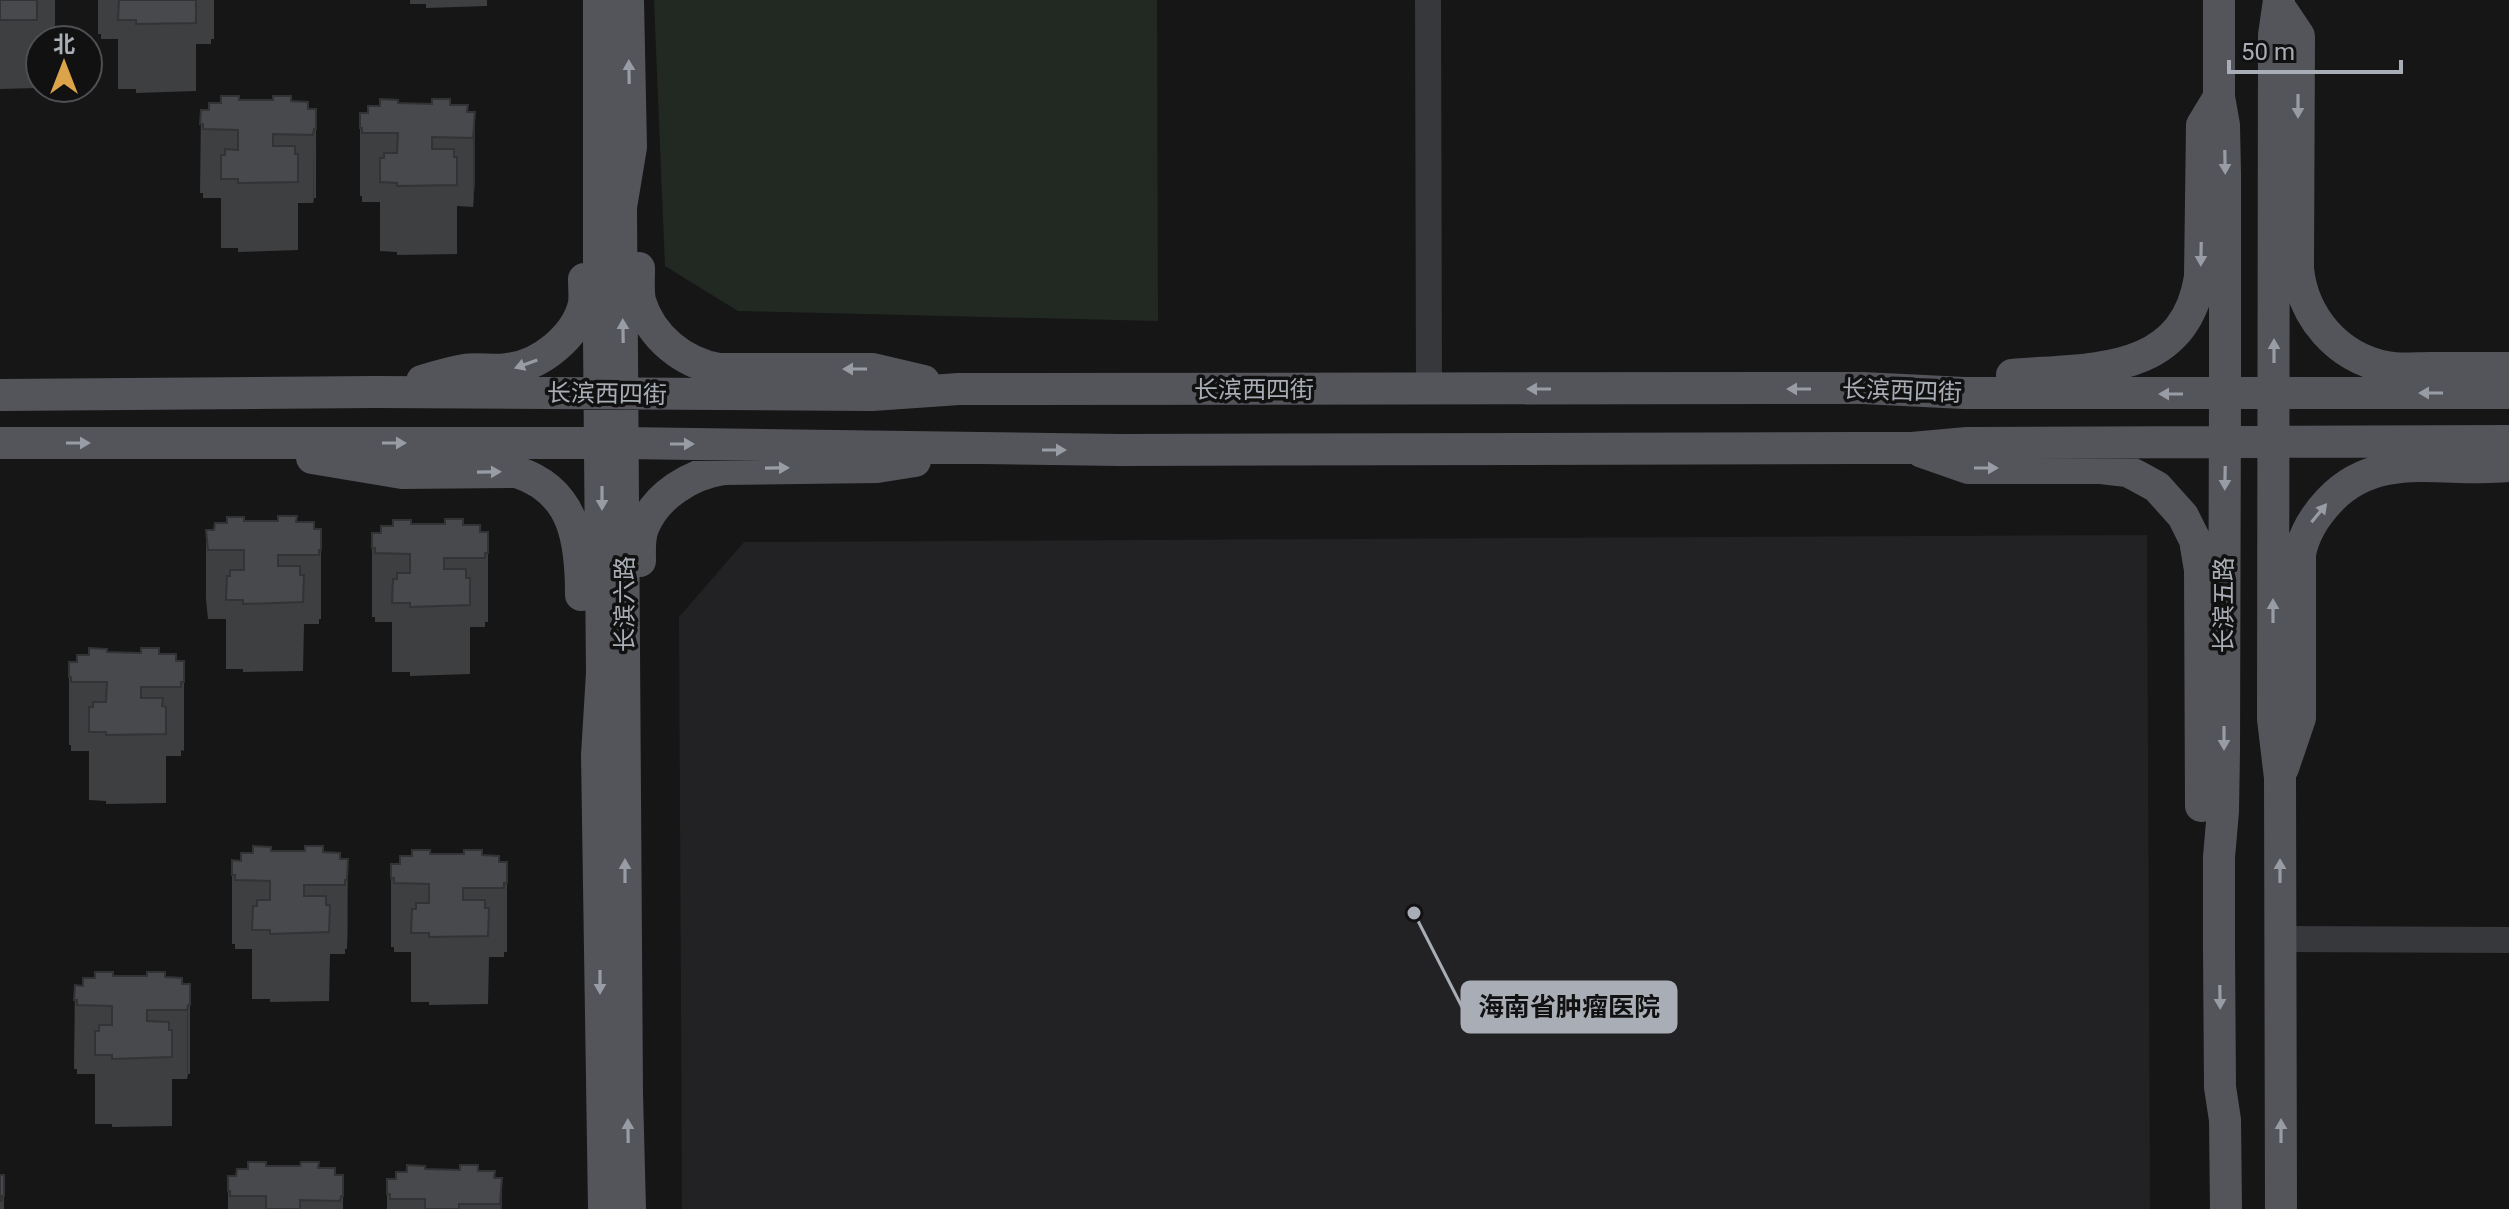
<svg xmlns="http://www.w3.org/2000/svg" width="2509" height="1209" font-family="Roboto,'Noto Sans SC',sans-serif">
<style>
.built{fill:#222224}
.grass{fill:#222923}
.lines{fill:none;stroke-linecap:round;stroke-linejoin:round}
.minor{stroke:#37383c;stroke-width:26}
.major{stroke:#54555a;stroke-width:32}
.wall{fill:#3e3f41}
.shaded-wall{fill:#323335}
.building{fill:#48494c;stroke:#323335;stroke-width:2}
.oneway{fill:#989ca4}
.labels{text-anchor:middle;stroke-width:7;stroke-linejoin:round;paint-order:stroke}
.street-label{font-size:24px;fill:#a9aeb6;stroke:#111112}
.leader{fill:none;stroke:#a9aeb6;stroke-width:3}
.callout-dot{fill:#a9aeb6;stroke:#111112;stroke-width:3}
.callout{fill:#a9aeb6;stroke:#a9aeb6;stroke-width:3}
.callout-label{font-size:26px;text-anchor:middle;font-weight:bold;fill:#111}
</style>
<rect width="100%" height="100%" fill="#161617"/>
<path class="built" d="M 2147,535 L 2150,1209 L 682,1209 L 679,617 L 744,542 Z"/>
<path class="grass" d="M 654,0 L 1157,0 L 1158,321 L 738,311 L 665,266 Z"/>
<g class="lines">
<path class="minor" d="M 1428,0 L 1429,390
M 2280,939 L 2509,940"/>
<path class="major" d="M 599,0 L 599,338 L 602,673 L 597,755 L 604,1209
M 628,0 L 631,147 L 621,207 L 627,1093 L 630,1209
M 2219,0 L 2219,97 L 2224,125 L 2225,173 L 2225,394 L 2224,751 L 2223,811 L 2219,857 L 2219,950 L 2220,1087 L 2225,1120 L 2226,1209
M 2279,0 L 2274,35 L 2273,719 L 2280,778 L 2281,1209
M 2279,6 L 2299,36 L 2298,269 C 2303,317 2337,357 2386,367 C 2400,370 2415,368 2429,368 C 2456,368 2482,368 2509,368
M 639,268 C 639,279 638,291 640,301 C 651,337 683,363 719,369 L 873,369 L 924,381
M 2012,375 C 2090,368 2184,377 2200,277 L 2202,125 L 2219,97
M 422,381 C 436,377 450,372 464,370 C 478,368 493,371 507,369 C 540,366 576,337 584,304 C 585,296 584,287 584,279
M 0,395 L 375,392 L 872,395 L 959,389 L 1863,388 L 1964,393 L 2509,393
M 0,443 L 624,443 L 1120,450 L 1859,448 L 1912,448 L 1967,443 L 2509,441
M 1922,452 L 1968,468 L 2101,468 L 2127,471 L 2137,476 L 2157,487 L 2183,516 L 2195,540 L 2200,570 L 2201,806
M 312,458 L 402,473 L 517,472 C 575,491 581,541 581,595
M 640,561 C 640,550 639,538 643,528 C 656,495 691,474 724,469 L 877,467 L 915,461
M 2283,768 L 2300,718 L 2300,554 C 2304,533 2314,517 2329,501 C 2378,448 2445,473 2509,466"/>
</g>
<path class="wall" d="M 0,0 L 55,0 L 55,36 L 52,36 L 52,40 L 37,41 L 37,88 L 0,89 Z
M 98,0 L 214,0 L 214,39 L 211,39 L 211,44 L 196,44 L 196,91 L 136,93 L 136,89 L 118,89 L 118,39 L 101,39 L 101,34 L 98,34 Z
M 410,0 L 487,0 L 487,6 L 426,8 L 426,4 L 410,4 Z
M 239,100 L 291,101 L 308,109 L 316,109 L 316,198 L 314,198 L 313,203 L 298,203 L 298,250 L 238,252 L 238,248 L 221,248 L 221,198 L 203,198 L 203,193 L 200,193 L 201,110 L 209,110 L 221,103 Z
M 398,103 L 450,105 L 468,112 L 475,112 L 475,180 L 473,207 L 457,206 L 457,254 L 397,255 L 397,252 L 380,251 L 380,202 L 362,202 L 362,196 L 360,196 L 360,113 L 368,113 L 380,106 Z
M 244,521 L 297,522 L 314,529 L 321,529 L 321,619 L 319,619 L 319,624 L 304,624 L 303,671 L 243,672 L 243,669 L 226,669 L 226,619 L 208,619 L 206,599 L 206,530 L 214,530 L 227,523 Z
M 411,524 L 463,525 L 480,532 L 488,532 L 488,622 L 485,622 L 485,627 L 470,627 L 470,674 L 410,676 L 410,672 L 392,672 L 392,622 L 375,622 L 375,617 L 372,617 L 372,533 L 381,533 L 393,526 Z
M 107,652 L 159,654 L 176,661 L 184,661 L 184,751 L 181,750 L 181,756 L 166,756 L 166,803 L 106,804 L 106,801 L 89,800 L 89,751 L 71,751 L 71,745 L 69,745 L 69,662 L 77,662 L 89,655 Z
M 271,851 L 323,852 L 340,859 L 348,859 L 347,949 L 345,949 L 345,954 L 330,954 L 329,1001 L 270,1002 L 270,999 L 252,999 L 252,949 L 235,949 L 235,944 L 232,944 L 232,860 L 241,861 L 253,853 Z
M 430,854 L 482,855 L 499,862 L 507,862 L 507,952 L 504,952 L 504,957 L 489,957 L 488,1004 L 429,1005 L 429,1002 L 411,1002 L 411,952 L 394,952 L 394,947 L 391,947 L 391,864 L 400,864 L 412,856 Z
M 113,976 L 190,984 L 190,1074 L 188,1074 L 187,1079 L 172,1079 L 172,1126 L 112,1127 L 112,1124 L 95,1124 L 95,1074 L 77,1074 L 77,1069 L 74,1069 L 75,985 L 83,986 L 95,978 Z
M 266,1166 L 319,1168 L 335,1175 L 343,1175 L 343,1209 L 228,1209 L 228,1176 L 236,1176 Z
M 425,1169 L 478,1171 L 495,1178 L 502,1209 L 387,1209 L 387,1179 L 396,1179 L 407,1172 Z
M 0,1175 L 4,1175 L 4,1209 L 0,1209 Z"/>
<path class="shaded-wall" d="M 475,112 L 475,180 L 473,207 L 473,138 Z
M 314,129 L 314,198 L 313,203 Z
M 348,859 L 348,928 L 347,949 Z
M 188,1005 L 188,1074 L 187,1079 L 187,1010 Z
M 502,1178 L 502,1209 L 500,1209 L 500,1204 Z"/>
<path class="building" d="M 0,0 L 37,0 L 37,20 L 0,20 Z
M 119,0 L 196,0 L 196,23 L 136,24 L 136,20 L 118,20 Z
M 221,96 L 239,96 L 239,100 L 273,100 L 273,96 L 291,96 L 291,101 L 308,102 L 308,109 L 316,109 L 316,129 L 314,129 L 313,135 L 273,134 L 273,146 L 295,146 L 295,154 L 298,154 L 298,182 L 238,183 L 238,179 L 221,179 L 221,155 L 225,155 L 225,149 L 238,150 L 238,130 L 203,129 L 203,124 L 200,124 L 201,110 L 209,110 L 209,103 L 221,103 Z
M 380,99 L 398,100 L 398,103 L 432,104 L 432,99 L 450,99 L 450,105 L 468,105 L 467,112 L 475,112 L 473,138 L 432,137 L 432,149 L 454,149 L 454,157 L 457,157 L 457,185 L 397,186 L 397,183 L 380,182 L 380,158 L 384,158 L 384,153 L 397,153 L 398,133 L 362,133 L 362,128 L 360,128 L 360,113 L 368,113 L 368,106 L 380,106 Z
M 278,516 L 297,516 L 296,522 L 314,522 L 314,529 L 321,529 L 321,550 L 319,550 L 319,555 L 278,555 L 278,566 L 300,566 L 300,575 L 304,575 L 303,602 L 243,604 L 243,600 L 226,600 L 227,576 L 230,576 L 230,570 L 244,570 L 244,550 L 208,550 L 206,530 L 214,530 L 215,523 L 227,523 L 227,517 L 244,517 L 244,521 L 278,521 Z
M 445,519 L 463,519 L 463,525 L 480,525 L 480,532 L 488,532 L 488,553 L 485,553 L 485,558 L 444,558 L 444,569 L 466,569 L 466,578 L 470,578 L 470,605 L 410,607 L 410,603 L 392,603 L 393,579 L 397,579 L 397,573 L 410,573 L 410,554 L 375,553 L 375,548 L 372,548 L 372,533 L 381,533 L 381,526 L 393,526 L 393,520 L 411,520 L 411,524 L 445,524 Z
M 89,648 L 107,649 L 107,652 L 141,653 L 141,648 L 159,648 L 159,654 L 176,654 L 176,661 L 184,661 L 184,682 L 181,682 L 181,687 L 141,687 L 141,698 L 163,698 L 162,706 L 166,707 L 166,734 L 106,735 L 106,732 L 89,732 L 89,707 L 93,707 L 93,702 L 106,702 L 107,682 L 71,682 L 71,677 L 69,677 L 69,662 L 77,662 L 77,655 L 89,655 Z
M 253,846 L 271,847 L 271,851 L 305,851 L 305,846 L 323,846 L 323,852 L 340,853 L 340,859 L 348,859 L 347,880 L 345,880 L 345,885 L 304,885 L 304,896 L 326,896 L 326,905 L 330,905 L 329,932 L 270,934 L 270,930 L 252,930 L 253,906 L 257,906 L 257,900 L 270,900 L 270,881 L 235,880 L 235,875 L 232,875 L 232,860 L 241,861 L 241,853 L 253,853 Z
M 412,850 L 430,850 L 430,854 L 464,854 L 464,850 L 482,850 L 482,855 L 499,856 L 499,862 L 507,862 L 507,883 L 504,883 L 504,888 L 463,888 L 463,900 L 485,900 L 485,908 L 489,908 L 488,936 L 429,937 L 429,933 L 411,933 L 412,909 L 416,909 L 416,903 L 429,903 L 429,884 L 394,883 L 394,878 L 391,878 L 391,864 L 400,864 L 400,856 L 412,856 Z
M 95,972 L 113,972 L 113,976 L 147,976 L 147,972 L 165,972 L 165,977 L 182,978 L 182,984 L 190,984 L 190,1005 L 188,1005 L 187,1010 L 147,1010 L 147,1021 L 169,1022 L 169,1030 L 172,1030 L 172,1057 L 112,1059 L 112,1055 L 95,1055 L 95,1031 L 99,1031 L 99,1025 L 112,1025 L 112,1006 L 77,1005 L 77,1000 L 74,1000 L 75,985 L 83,986 L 83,978 L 95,978 Z
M 248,1162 L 266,1162 L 266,1166 L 300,1166 L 301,1162 L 319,1162 L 318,1168 L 335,1168 L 335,1175 L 343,1175 L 343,1196 L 341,1196 L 340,1201 L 300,1200 L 300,1209 L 266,1209 L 266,1196 L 230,1196 L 230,1191 L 228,1191 L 228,1176 L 236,1176 L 237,1169 L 248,1169 Z
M 407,1165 L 425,1166 L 425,1169 L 460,1170 L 460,1165 L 478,1165 L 478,1171 L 495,1171 L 494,1178 L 502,1178 L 500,1204 L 459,1204 L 459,1209 L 425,1209 L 425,1199 L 390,1199 L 390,1194 L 387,1194 L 387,1179 L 396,1179 L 396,1172 L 407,1172 Z
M 0,1175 L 4,1175 L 4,1196 L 2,1196 L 2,1201 L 0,1201 Z"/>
<defs><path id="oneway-solid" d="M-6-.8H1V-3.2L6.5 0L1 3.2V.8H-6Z" transform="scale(2)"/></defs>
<g class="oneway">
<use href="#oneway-solid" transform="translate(629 72) rotate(-91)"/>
<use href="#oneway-solid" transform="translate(2298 106) rotate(90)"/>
<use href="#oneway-solid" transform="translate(2225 162) rotate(89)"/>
<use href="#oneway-solid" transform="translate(2201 254) rotate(91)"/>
<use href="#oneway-solid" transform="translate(623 331) rotate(-91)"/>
<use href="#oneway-solid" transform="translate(2274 351) rotate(-90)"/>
<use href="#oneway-solid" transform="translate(526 364) rotate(160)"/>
<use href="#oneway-solid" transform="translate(855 369) rotate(180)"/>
<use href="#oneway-solid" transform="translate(1539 389) rotate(180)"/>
<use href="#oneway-solid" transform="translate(1799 389) rotate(180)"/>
<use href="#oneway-solid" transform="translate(2431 393) rotate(180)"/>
<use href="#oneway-solid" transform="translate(2171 394) rotate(-180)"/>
<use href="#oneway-solid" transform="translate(78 443)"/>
<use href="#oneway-solid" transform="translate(394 443)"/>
<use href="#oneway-solid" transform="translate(682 444)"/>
<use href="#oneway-solid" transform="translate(1054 450)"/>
<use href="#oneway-solid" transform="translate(777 468) rotate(-1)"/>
<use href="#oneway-solid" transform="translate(1986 468)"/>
<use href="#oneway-solid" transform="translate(489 472) rotate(-1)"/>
<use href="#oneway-solid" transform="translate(2225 478) rotate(91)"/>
<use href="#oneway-solid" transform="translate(602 498) rotate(90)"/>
<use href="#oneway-solid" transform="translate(2319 513) rotate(-51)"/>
<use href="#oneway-solid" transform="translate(2273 611) rotate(-90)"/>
<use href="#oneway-solid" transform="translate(2224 738) rotate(90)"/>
<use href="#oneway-solid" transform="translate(625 871) rotate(-90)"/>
<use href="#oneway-solid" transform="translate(2280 871) rotate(-90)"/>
<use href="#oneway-solid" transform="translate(600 982) rotate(90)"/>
<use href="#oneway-solid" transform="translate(2220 997) rotate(89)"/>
<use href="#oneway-solid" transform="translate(628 1131) rotate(-91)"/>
<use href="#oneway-solid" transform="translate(2281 1131) rotate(-90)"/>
</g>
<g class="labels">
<g class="street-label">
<text x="1254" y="398">长滨西四街</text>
<text transform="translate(1902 391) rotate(2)" y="8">长滨西四街</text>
<text transform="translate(607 394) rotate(1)" y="8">长滨西四街</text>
<text transform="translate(625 604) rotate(-90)" y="8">长滨六路</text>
<text transform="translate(2224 605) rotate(-90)" y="8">长滨五路</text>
</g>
</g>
<path class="leader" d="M1414 913L1462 1007"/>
<circle class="callout-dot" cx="1414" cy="913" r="8"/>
<rect class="callout" x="1462" y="982" width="214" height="50" rx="8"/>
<g class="callout-label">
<text x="1569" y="1016">海南省肿瘤医院</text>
</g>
<g transform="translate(64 64)"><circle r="38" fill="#111112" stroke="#4e5054" stroke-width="2"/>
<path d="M0-6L14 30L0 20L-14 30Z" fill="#dba44a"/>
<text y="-12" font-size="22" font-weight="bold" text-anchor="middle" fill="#a9aeb6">北</text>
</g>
<path d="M2229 60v12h172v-12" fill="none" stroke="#a9aeb6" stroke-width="4"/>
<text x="2241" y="60" font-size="24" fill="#a9aeb6" stroke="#111112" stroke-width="6" paint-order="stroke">50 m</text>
</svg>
